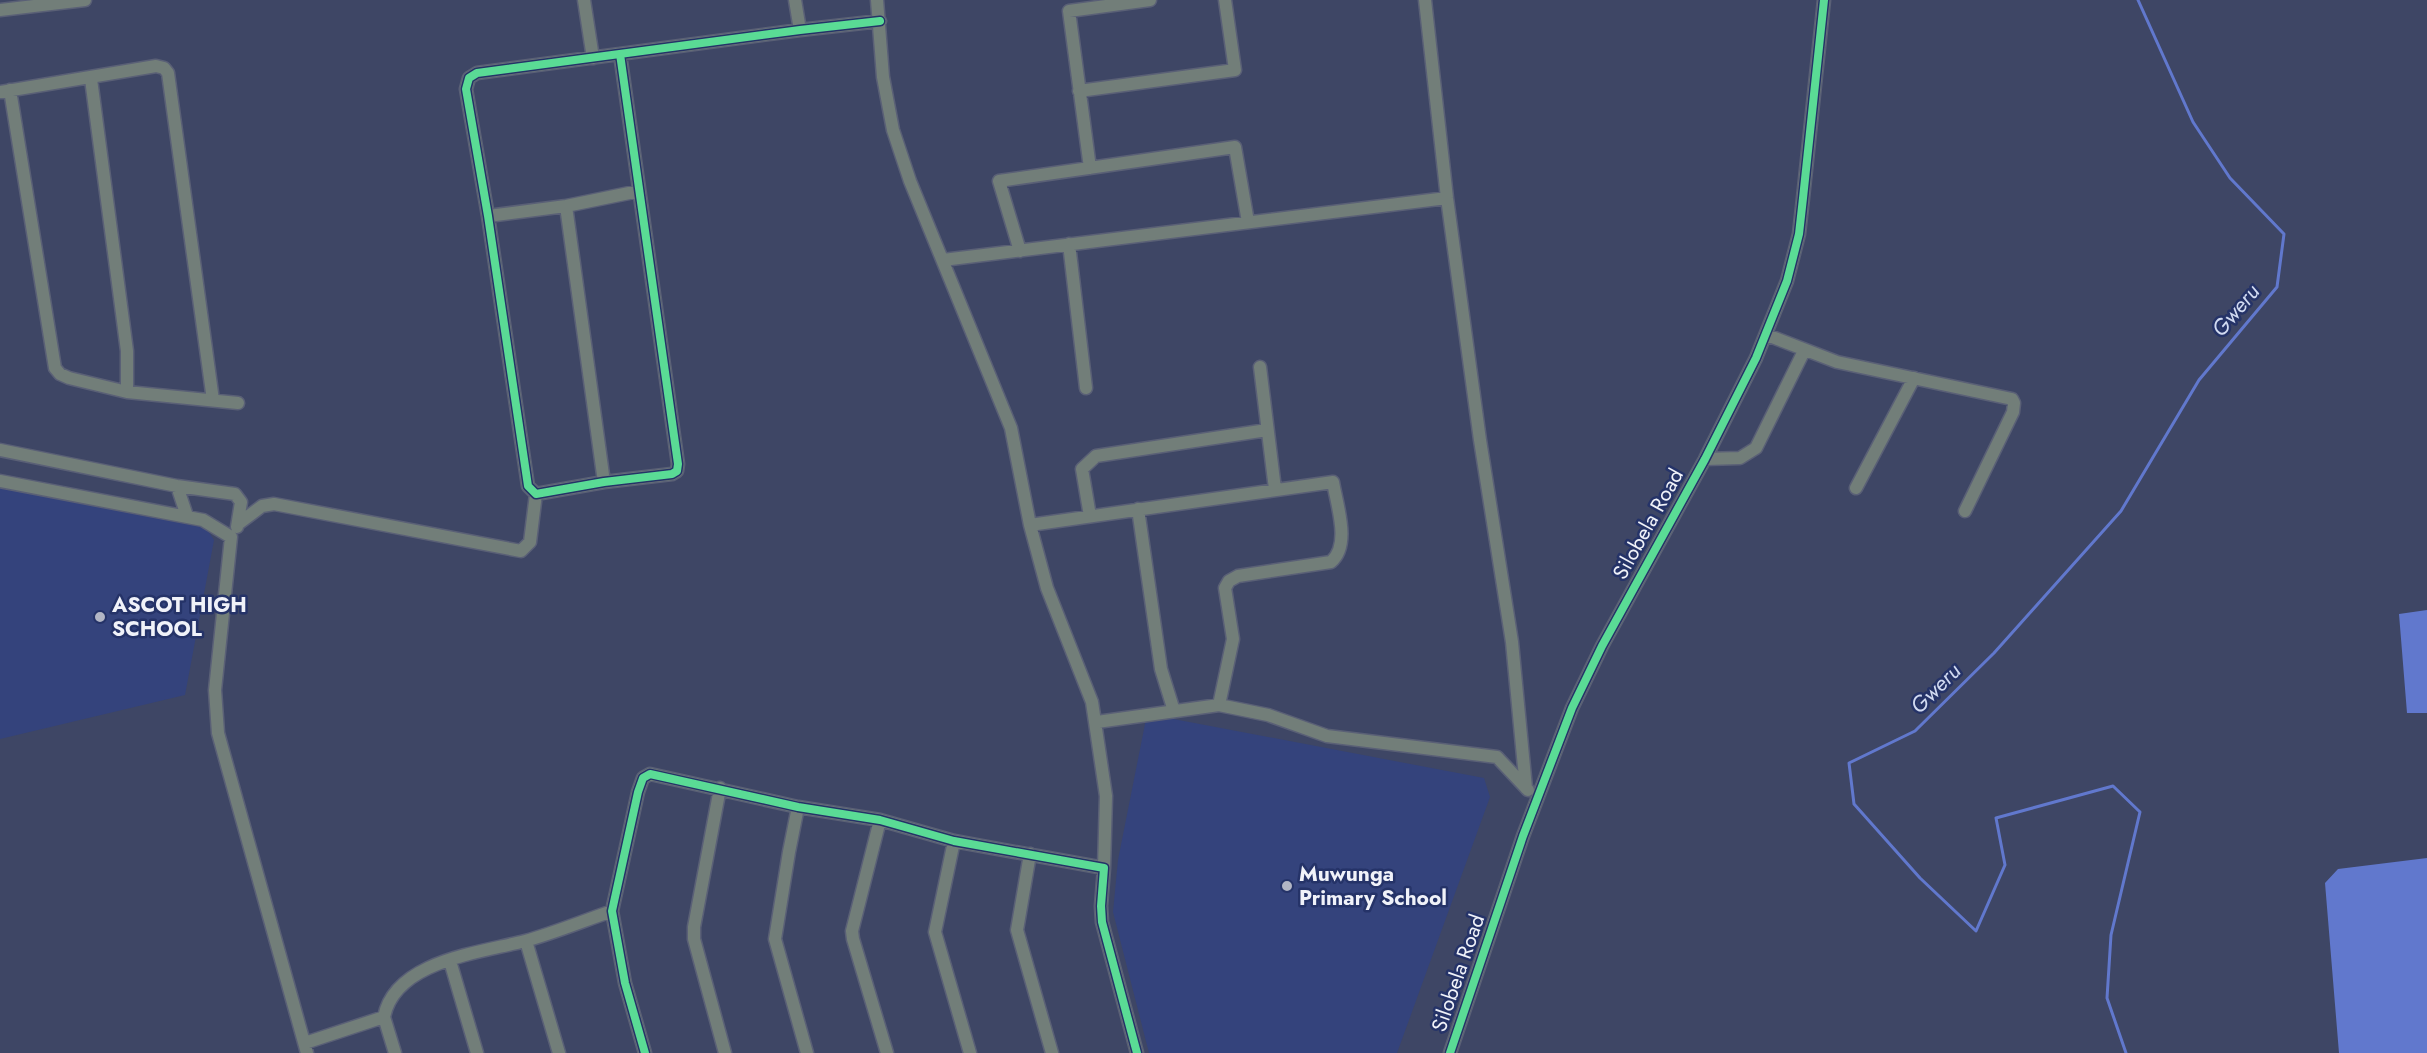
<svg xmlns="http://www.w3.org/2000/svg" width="2427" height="1053" font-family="Jost,sans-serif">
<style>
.built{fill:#34437c}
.water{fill:#6178cd}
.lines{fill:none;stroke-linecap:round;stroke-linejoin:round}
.stream{stroke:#6178cd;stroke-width:3}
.minor-casing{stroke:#5a6076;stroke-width:15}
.minor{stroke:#727e79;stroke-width:12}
.cycleway-casing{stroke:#253368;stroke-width:11}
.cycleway{stroke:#5adb95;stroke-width:8}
.poi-dot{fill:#b2b6c5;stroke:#253368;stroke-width:2}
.labels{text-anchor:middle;stroke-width:5;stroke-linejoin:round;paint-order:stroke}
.street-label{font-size:21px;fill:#f0f2f9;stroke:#253368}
.poi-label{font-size:21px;font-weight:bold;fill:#f0f2f9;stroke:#253368;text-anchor:start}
.water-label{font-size:22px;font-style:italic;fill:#d1daf1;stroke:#253368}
</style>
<rect width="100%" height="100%" fill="#3e4665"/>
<path class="built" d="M 0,483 L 203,523 L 214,540 L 185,695 L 0,739 Z
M 1147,714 L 1484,778 L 1490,797 L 1397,1053 L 1149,1053 L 1113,912 L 1118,860 Z"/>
<path class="water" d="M 2427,610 L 2427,713 L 2407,713 L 2399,614 Z
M 2427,858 L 2427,1053 L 2339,1053 L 2325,883 L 2338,869 Z"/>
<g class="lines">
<path class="stream" d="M 2126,1053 L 2107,998 L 2111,935 L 2140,812 L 2113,786 L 1996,818 L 2005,865 L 1976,931 L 1920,878 L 1854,804 L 1849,763 L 1915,731 L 1994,653 L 2121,511 L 2199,380 L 2277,287 L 2284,234 L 2230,178 L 2193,122 L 2138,0"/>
<g class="minor-casing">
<path id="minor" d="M 584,0 L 593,58
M 795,0 L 800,30
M 877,0 L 883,77 L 893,130 L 910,181 L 1011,428 L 1030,525 L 1047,588 L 1092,702 L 1106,796 L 1104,868
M 1425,0 L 1447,198 L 1480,440 L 1512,642 L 1526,788
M 0,10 L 85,0
M 620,54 L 678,464 L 677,471 L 672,474 L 604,482 L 536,494 L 528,486 L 488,216 L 466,89 L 469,78 L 477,73 L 800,30 L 880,21
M 91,79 L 127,351 L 127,392
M 10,90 L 55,368 L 60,374 L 69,378 L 127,392 L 238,403
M 1079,91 L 1235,70 L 1225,0
M 0,92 L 156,66 L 164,68 L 168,73 L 213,400
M 1090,168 L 1069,11 L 1150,0
M 566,206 L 604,482
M 488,216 L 566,206 L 639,191
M 1069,244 L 1086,388
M 1020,251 L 999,181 L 1235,147 L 1248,222
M 943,260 L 1447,198
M 1767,335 L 1837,362 L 2012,399 L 2014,403 L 2013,412 L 1965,511
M 1260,367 L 1275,489
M 0,450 L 177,486 L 235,494 L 241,502 L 237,527
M 1705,459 L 1740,458 L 1756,448 L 1804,351
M 0,481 L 203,520 L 231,537 L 215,690 L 218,733 L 307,1053
M 177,486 L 187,516
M 1856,488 L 1914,378
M 1138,509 L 1161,669 L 1174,711
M 1090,516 L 1082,469 L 1096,456 L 1267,430
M 238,524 L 262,506 L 274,504 L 521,551 L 530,542 L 536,494
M 1030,525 L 1333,482 C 1337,506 1351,545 1331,562 L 1238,576 L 1229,581 L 1225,588 L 1233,639 L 1219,705
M 1097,722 L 1219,705 L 1268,715 L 1327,736 L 1497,757 L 1528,790
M 720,788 L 694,927 L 694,939 L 725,1053
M 798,807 L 789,852 L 775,939 L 807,1053
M 880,820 L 852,931 L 853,939 L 887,1053
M 954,841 L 935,932 L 970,1053
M 1030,854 L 1017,930 L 1052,1053
M 526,941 L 559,1053
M 450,961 L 477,1053
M 384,1017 L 395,1053
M 305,1043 L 384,1017 C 395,961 479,953 525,941 C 554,933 583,921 612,911
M 645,1053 L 625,983 L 612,911 L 638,792 L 643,778 L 650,774 L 798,807 L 880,820 L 954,841 L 1104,868 L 1101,906 L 1102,922 L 1137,1053
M 1450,1053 L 1523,836 L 1572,708 L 1602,646 L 1705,459 L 1756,358 L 1787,281 L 1799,234 L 1803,198 L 1824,0"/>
</g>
<use href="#minor" class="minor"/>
<g class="cycleway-casing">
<path id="cycleway" d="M 620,54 L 678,464 L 677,471 L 672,474 L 604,482 L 536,494 L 528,486 L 488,216 L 466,89 L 469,78 L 477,73 L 800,30 L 880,21
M 645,1053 L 625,983 L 612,911 L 638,792 L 643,778 L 650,774 L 798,807 L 880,820 L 954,841 L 1104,868 L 1101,906 L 1102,922 L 1137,1053
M 1450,1053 L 1523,836 L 1572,708 L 1602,646 L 1705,459 L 1756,358 L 1787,281 L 1799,234 L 1803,198 L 1824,0"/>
</g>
<use href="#cycleway" class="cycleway"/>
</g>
<g class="poi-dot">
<circle cx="100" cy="617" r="6"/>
<circle cx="1287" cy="886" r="6"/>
</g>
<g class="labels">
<g class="street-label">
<text transform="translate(1648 524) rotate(-61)" y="7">Silobela Road</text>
<text transform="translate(1458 973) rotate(-71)" y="7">Silobela Road</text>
</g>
<g class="poi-label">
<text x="112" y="612">ASCOT HIGH<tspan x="112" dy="24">SCHOOL</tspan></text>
<text x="1299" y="881">Muwunga<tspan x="1299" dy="24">Primary School</tspan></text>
</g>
<g class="water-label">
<text transform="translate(2235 310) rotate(-50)" y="8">Gweru</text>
<text transform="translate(1935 688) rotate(-45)" y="8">Gweru</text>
</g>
</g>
</svg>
